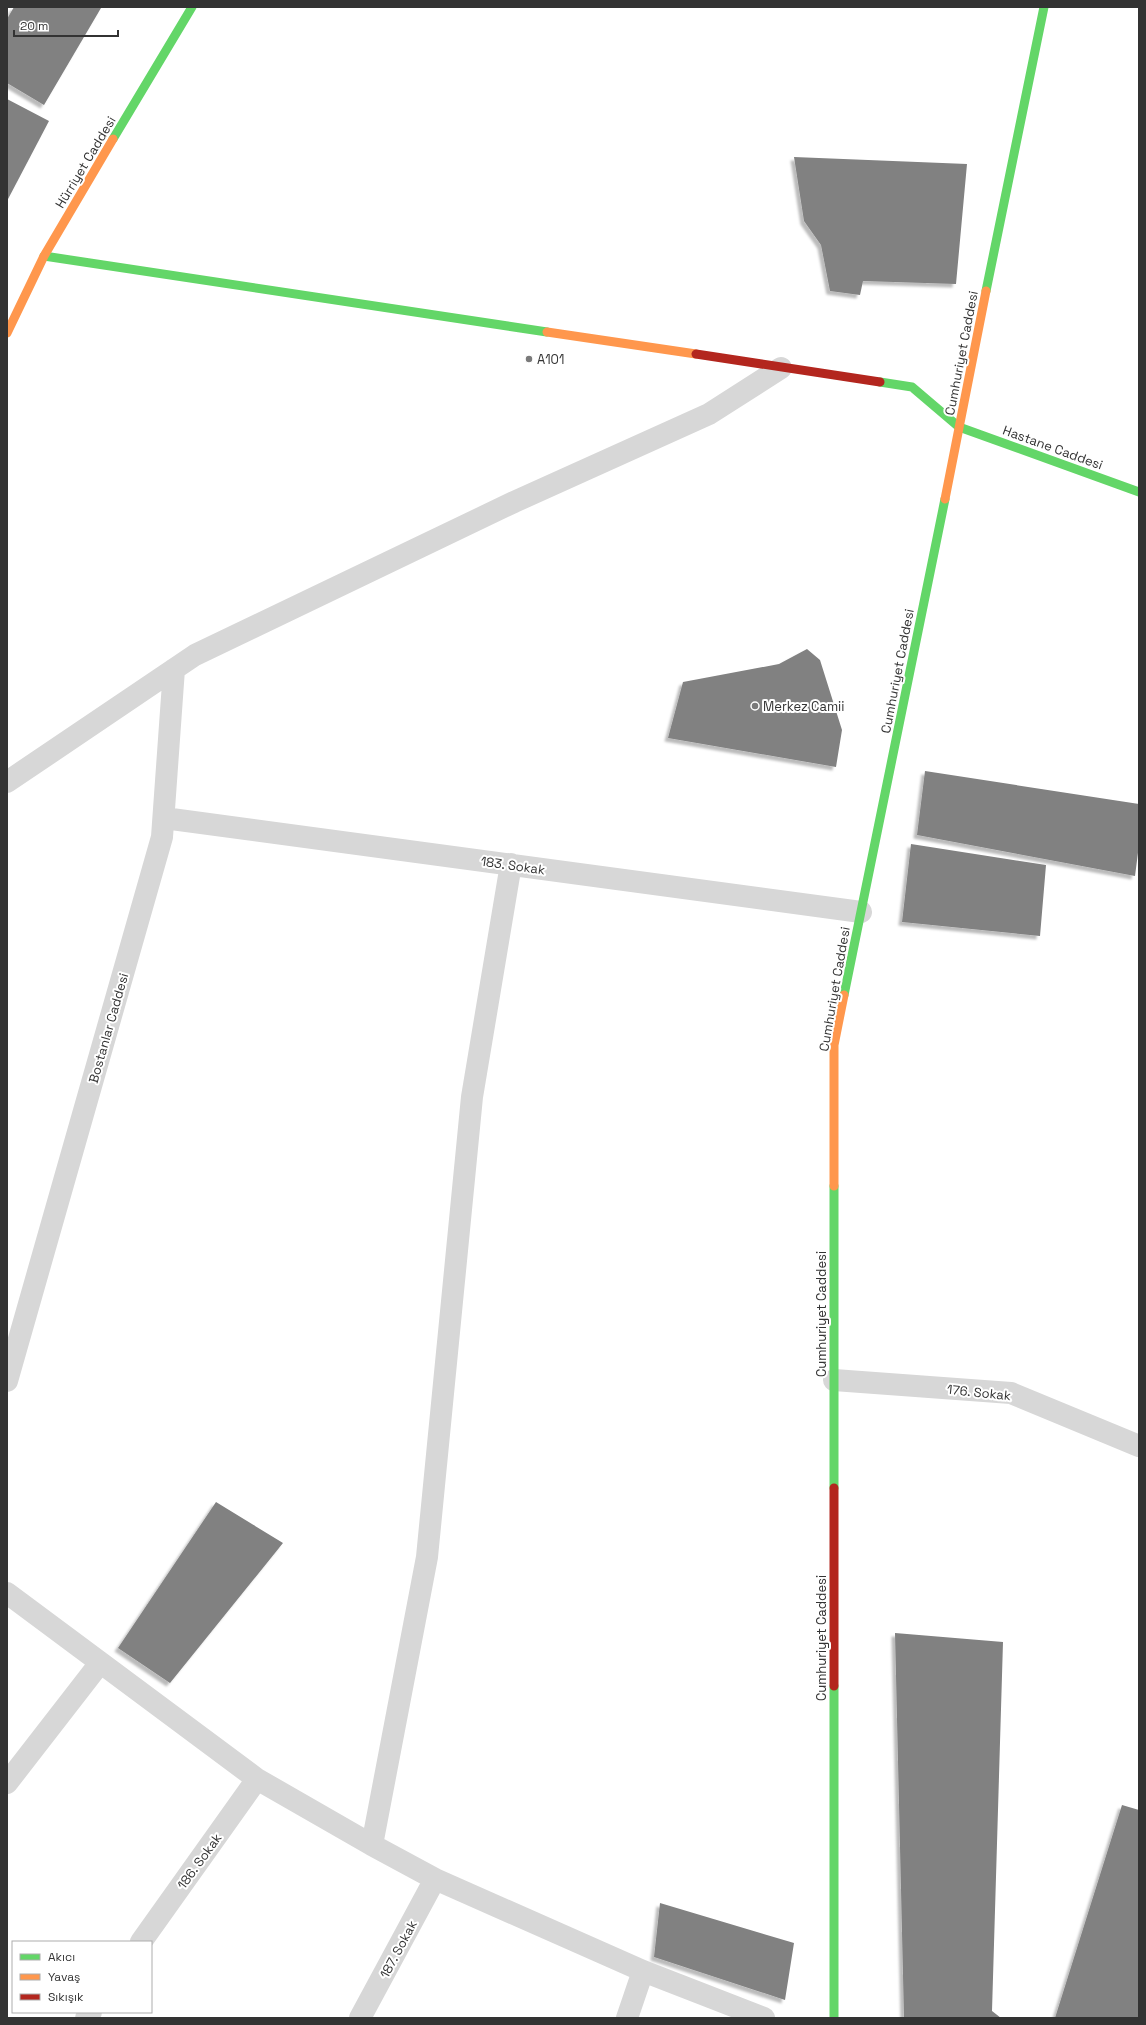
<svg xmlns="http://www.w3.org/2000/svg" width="1146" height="2025" font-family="'Space Grotesk',sans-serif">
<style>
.building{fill:#818181;filter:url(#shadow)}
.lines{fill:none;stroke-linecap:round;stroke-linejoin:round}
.street{stroke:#d7d7d7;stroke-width:22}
.fast{stroke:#63d668;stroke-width:9}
.slow{stroke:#ff974d;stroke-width:9}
.jam{stroke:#b3261e;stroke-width:9}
.poi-dot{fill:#7a7a7a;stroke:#fff;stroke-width:1.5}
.labels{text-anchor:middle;stroke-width:4;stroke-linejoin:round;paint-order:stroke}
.street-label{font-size:13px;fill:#333;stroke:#fff}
.poi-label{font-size:13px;fill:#333;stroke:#fff;text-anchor:start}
</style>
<defs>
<filter id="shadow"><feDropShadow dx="-3.5" dy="3.5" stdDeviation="1" flood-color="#0004"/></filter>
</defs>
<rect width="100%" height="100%" fill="#fff"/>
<path class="building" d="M 14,7 L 101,8 L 44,105 L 7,83 L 7,19 Z
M 7,99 L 49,121 L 7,201 Z
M 794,157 L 967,164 L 956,284 L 863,281 L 860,295 L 830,291 L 821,245 L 804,221 Z
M 807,649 L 820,660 L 842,730 L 836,767 L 668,738 L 683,682 L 779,664 Z
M 925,771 L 1139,804 L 1139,845 L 1135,876 L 917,835 Z
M 911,844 L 1046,865 L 1040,936 L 902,922 Z
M 216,1502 L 283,1543 L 170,1683 L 118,1648 Z
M 895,1633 L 1003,1642 L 992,2011 L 1001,2018 L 904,2018 Z
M 1122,1805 L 1139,1810 L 1139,2018 L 1055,2018 Z
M 660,1903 L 794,1943 L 785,2000 L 654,1957 Z"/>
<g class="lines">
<path class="street" d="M 7,782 L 195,655 L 514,502 L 709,414 L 781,368
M 164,818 L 861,912
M 834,1380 L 1011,1393 L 1139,1446
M 7,1381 L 162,837 L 174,669
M 7,1593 L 257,1779 L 372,1845 L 435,1879 L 643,1971 L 764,2018
M 7,1783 L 100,1663
M 372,1845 L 427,1557 L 472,1097 L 511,864
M 141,1942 L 257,1779
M 86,2018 L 91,2012
M 360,2018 L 435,1879
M 627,2018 L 643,1971"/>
<path class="fast" d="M 113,139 L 192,7
M 44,256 L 547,332
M 986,291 L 1044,7
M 880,382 L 912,387 L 959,427 L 1139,492
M 844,995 L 945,499
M 834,1186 L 834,1488
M 834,1686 L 834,2018"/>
<path class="slow" d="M 547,332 L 696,354
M 7,333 L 44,256 L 113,139
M 945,499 L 986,291
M 834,1186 L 834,1045 L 844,995"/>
<path class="jam" d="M 696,354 L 880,382
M 834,1488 L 834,1686"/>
</g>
<g class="poi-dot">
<circle cx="529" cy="359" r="4"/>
<circle cx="755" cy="706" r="4"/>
</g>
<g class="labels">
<g class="street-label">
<text transform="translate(85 162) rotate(-59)" y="5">Hürriyet Caddesi</text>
<text transform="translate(961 353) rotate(-79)" y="5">Cumhuriyet Caddesi</text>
<text transform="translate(1053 447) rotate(20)" y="5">Hastane Caddesi</text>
<text transform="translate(897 671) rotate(-79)" y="5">Cumhuriyet Caddesi</text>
<text transform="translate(513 865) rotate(8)" y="5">183. Sokak</text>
<text transform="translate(834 989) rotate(-80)" y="5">Cumhuriyet Caddesi</text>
<text transform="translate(108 1028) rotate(-74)" y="5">Bostanlar Caddesi</text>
<text transform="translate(821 1314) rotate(-90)" y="5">Cumhuriyet Caddesi</text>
<text transform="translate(979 1392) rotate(6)" y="5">176. Sokak</text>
<text transform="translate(821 1638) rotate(-90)" y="5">Cumhuriyet Caddesi</text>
<text transform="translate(199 1861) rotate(-54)" y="5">186. Sokak</text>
<text transform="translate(398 1949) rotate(-62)" y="5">187. Sokak</text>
</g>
<g class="poi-label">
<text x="537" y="364">A101</text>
<text x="763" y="711">Merkez Camii</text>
</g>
</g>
<rect width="1146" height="2025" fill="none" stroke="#333333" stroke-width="16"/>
<rect x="12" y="1941" width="140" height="72" fill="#ffffff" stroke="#adadad"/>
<rect x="20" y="1954" width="20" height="6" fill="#63d668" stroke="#adadad"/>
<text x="48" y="1961" font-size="12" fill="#333333">Akıcı</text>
<rect x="20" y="1974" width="20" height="6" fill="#ff974d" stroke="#adadad"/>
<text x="48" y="1981" font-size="12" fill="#333333">Yavaş</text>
<rect x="20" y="1994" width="20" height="6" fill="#b3261e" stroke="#adadad"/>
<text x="48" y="2001" font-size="12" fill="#333333">Sıkışık</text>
<path d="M14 30v6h104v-6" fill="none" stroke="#333333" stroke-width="2"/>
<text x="20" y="30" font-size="12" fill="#333333" stroke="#ffffff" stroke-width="3" paint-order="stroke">20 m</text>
</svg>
